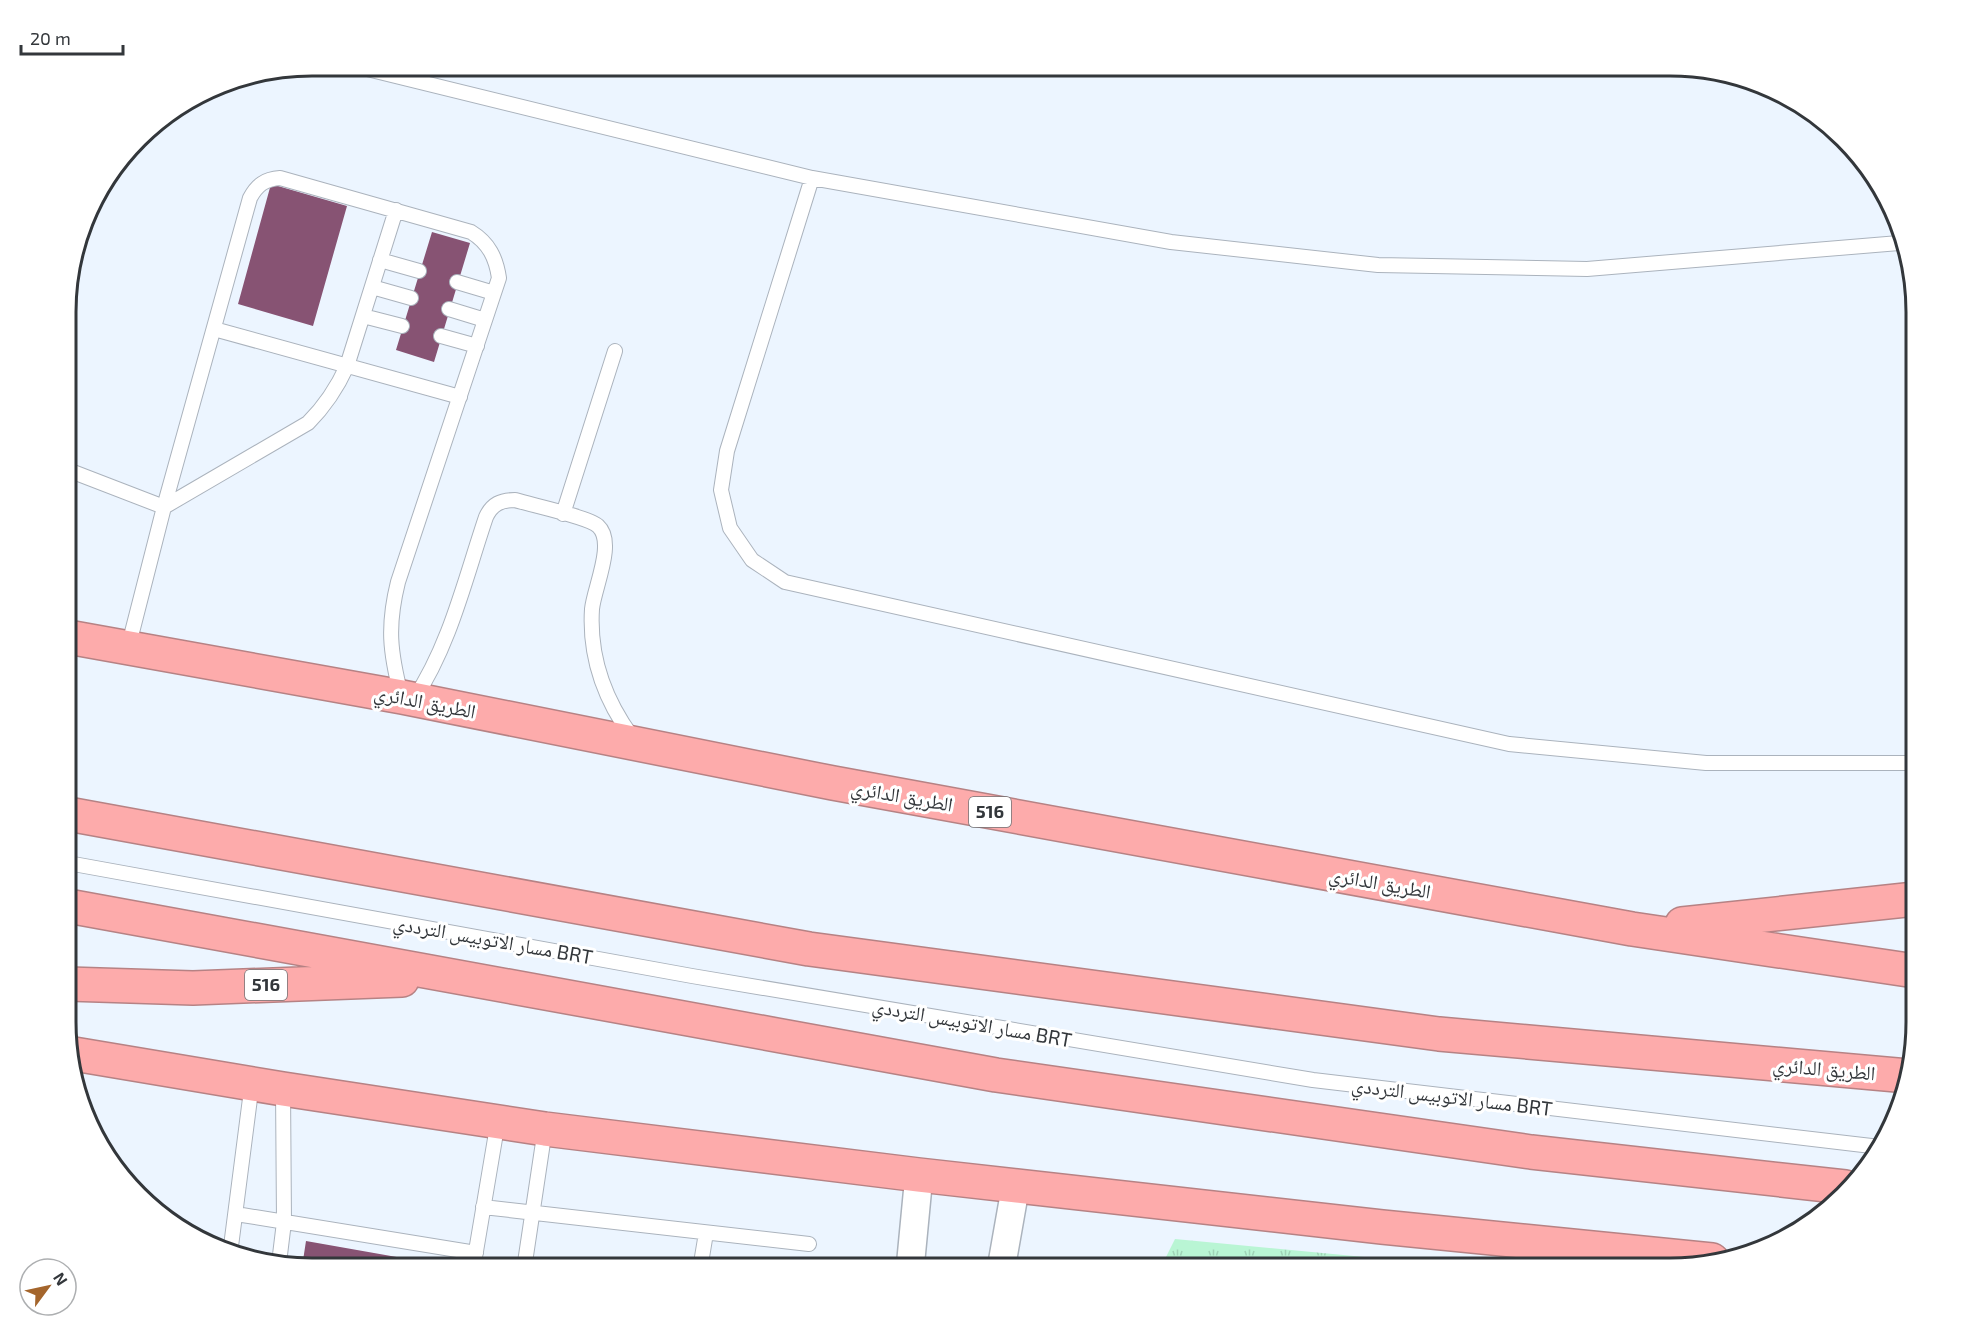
<svg xmlns="http://www.w3.org/2000/svg" width="1982" height="1335" font-family="'Exo 2','Noto Naskh Arabic',sans-serif">
<style>
.grass{fill:url(#grass-tufts)}
.building{fill:#875373}
.lines{fill:none;stroke-linecap:round;stroke-linejoin:round}
.lane-casing{stroke:#abb3bd;stroke-width:16}
.street-casing{stroke:#abb3bd;stroke-width:30}
.highway-casing{stroke:#b68284;stroke-width:36}
.lane{stroke:#fff;stroke-width:14}
.street{stroke:#fff;stroke-width:27}
.highway{stroke:#fdabab;stroke-width:33}
.labels{text-anchor:middle;stroke-width:6;stroke-linejoin:round;paint-order:stroke}
.shield{fill:#fff;stroke:#707376;stroke-width:1.5}
.shield-label{font-size:18px;font-weight:bold;fill:#33373b}
.street-label{font-size:20px;fill:#33373b;stroke:#fff}
.rim{fill:none;stroke:#33373b;stroke-width:3}
</style>
<defs>
<pattern id="grass-tufts" width="24" height="20" patternUnits="userSpaceOnUse" patternTransform="scale(1.5)"><rect width="24" height="20" fill="#b9f5d4"/><path d="M3 7l-1-3M5 7V3M7 7l1-3M15 17l-1-3M17 17v-4M19 17l1-3" fill="none" stroke="#a0d3b7"/></pattern>
</defs>
<rect width="100%" height="100%" fill="#ecf5ff"/>
<path class="grass" d="M 1175,1239 L 1427,1263 L 1450,1269 L 1160,1269 Z"/>
<path class="building" d="M 271,184 L 347,206 L 313,326 L 238,304 Z
M 432,232 L 470,243 L 434,362 L 396,350 Z
M 306,1241 L 459,1268 L 459,1269 L 313,1269 L 302,1267 Z"/>
<g class="lines">
<g class="lane-casing">
<path id="lane" d="M 355,66 L 812,178 L 1171,242 L 1378,265 L 1587,269 L 1899,243
M 812,178 L 727,451 L 721,490 L 730,528 L 752,560 L 785,582 L 1509,744 L 1706,763 L 1915,763
M 380,260 L 419,271
M 457,282 L 494,293
M 372,287 L 411,298
M 449,309 L 485,320
M 363,316 L 402,326
M 214,329 L 460,397
M 441,336 L 477,346
M 68,470 L 164,507
M 164,507 L 308,423 C 325,406 337,388 347,366 L 396,210
M 563,514 L 615,351
M 128,648 L 164,507 L 250,198 C 257,185 265,179 280,178 L 471,232 C 489,243 496,258 499,278 L 398,582 C 387,626 390,652 401,695
M 414,699 C 450,645 465,579 486,517 C 492,504 501,500 515,500 C 531,505 588,517 598,526 C 616,542 594,588 592,609 C 589,656 605,700 632,737
M 68,863 L 692,976 L 1313,1080 L 1880,1147
M 483,1207 L 809,1244
M 236,1214 L 476,1253
M 230,1254 L 252,1083
M 279,1263 L 284,1222 L 283,1089
M 473,1269 L 498,1121
M 524,1269 L 545,1129
M 700,1269 L 706,1233"/>
</g>
<g class="street-casing">
<path id="street" d="M 910,1269 L 919,1175
M 1001,1269 L 1016,1184"/>
</g>
<g class="highway-casing">
<path id="highway" d="M 68,637 L 402,697 L 833,783 L 1632,929 L 1915,971
M 68,814 L 809,949 L 1439,1034 L 1908,1076
M 68,906 L 996,1075 L 1531,1152 L 1845,1187
M 1682,924 L 1915,899
M 68,984 L 193,988 L 402,980
M 68,1053 L 283,1089 L 545,1129 L 919,1175 L 1382,1227 L 1712,1260"/>
</g>
<use href="#lane" class="lane"/>
<use href="#street" class="street"/>
<use href="#highway" class="highway"/>
</g>
<g class="labels">
<g class="shield">
<rect x="969" y="797" width="42" height="30" rx="4.5"/>
<rect x="245" y="970" width="42" height="30" rx="4.5"/>
</g>
<g class="shield-label">
<text x="990" y="818">516</text>
<text x="266" y="991">516</text>
</g>
<g class="street-label">
<text transform="translate(425 702) rotate(11)" y="7">الطريق الدائري</text>
<text transform="translate(902 796) rotate(10)" y="7">الطريق الدائري</text>
<text transform="translate(1380 883) rotate(10)" y="7">الطريق الدائري</text>
<text transform="translate(493 940) rotate(10)" y="7">مسار الاتوبيس الترددي BRT</text>
<text transform="translate(972 1023) rotate(10)" y="7">مسار الاتوبيس الترددي BRT</text>
<text transform="translate(1824 1069) rotate(5)" y="7">الطريق الدائري</text>
<text transform="translate(1452 1097) rotate(7)" y="7">مسار الاتوبيس الترددي BRT</text>
</g>
</g>
<path d="M0 0H1982V1335H0ZM312 76H1670A236 236 0 0 1 1906 312V1022A236 236 0 0 1 1670 1258H312A236 236 0 0 1 76 1022V312A236 236 0 0 1 312 76Z" fill="#fff" fill-rule="evenodd"/>
<path class="rim" d="M312 76H1670A236 236 0 0 1 1906 312V1022A236 236 0 0 1 1670 1258H312A236 236 0 0 1 76 1022V312A236 236 0 0 1 312 76Z"/>
<g transform="translate(48 1287) rotate(57)"><circle r="28" fill="#ffffff" stroke="#adafb1" stroke-width="1.5"/>
<path d="M0-4.5L10 22L0 15L-10 22Z" fill="#a4652c"/>
<text y="-9" font-size="16" font-weight="bold" text-anchor="middle" fill="#33373b">N</text>
</g>
<path d="M21 45v9h102v-9" fill="none" stroke="#33373b" stroke-width="3"/>
<text x="30" y="45" font-size="18" fill="#33373b" stroke="#ffffff" stroke-width="4.5" paint-order="stroke">20 m</text>
</svg>
